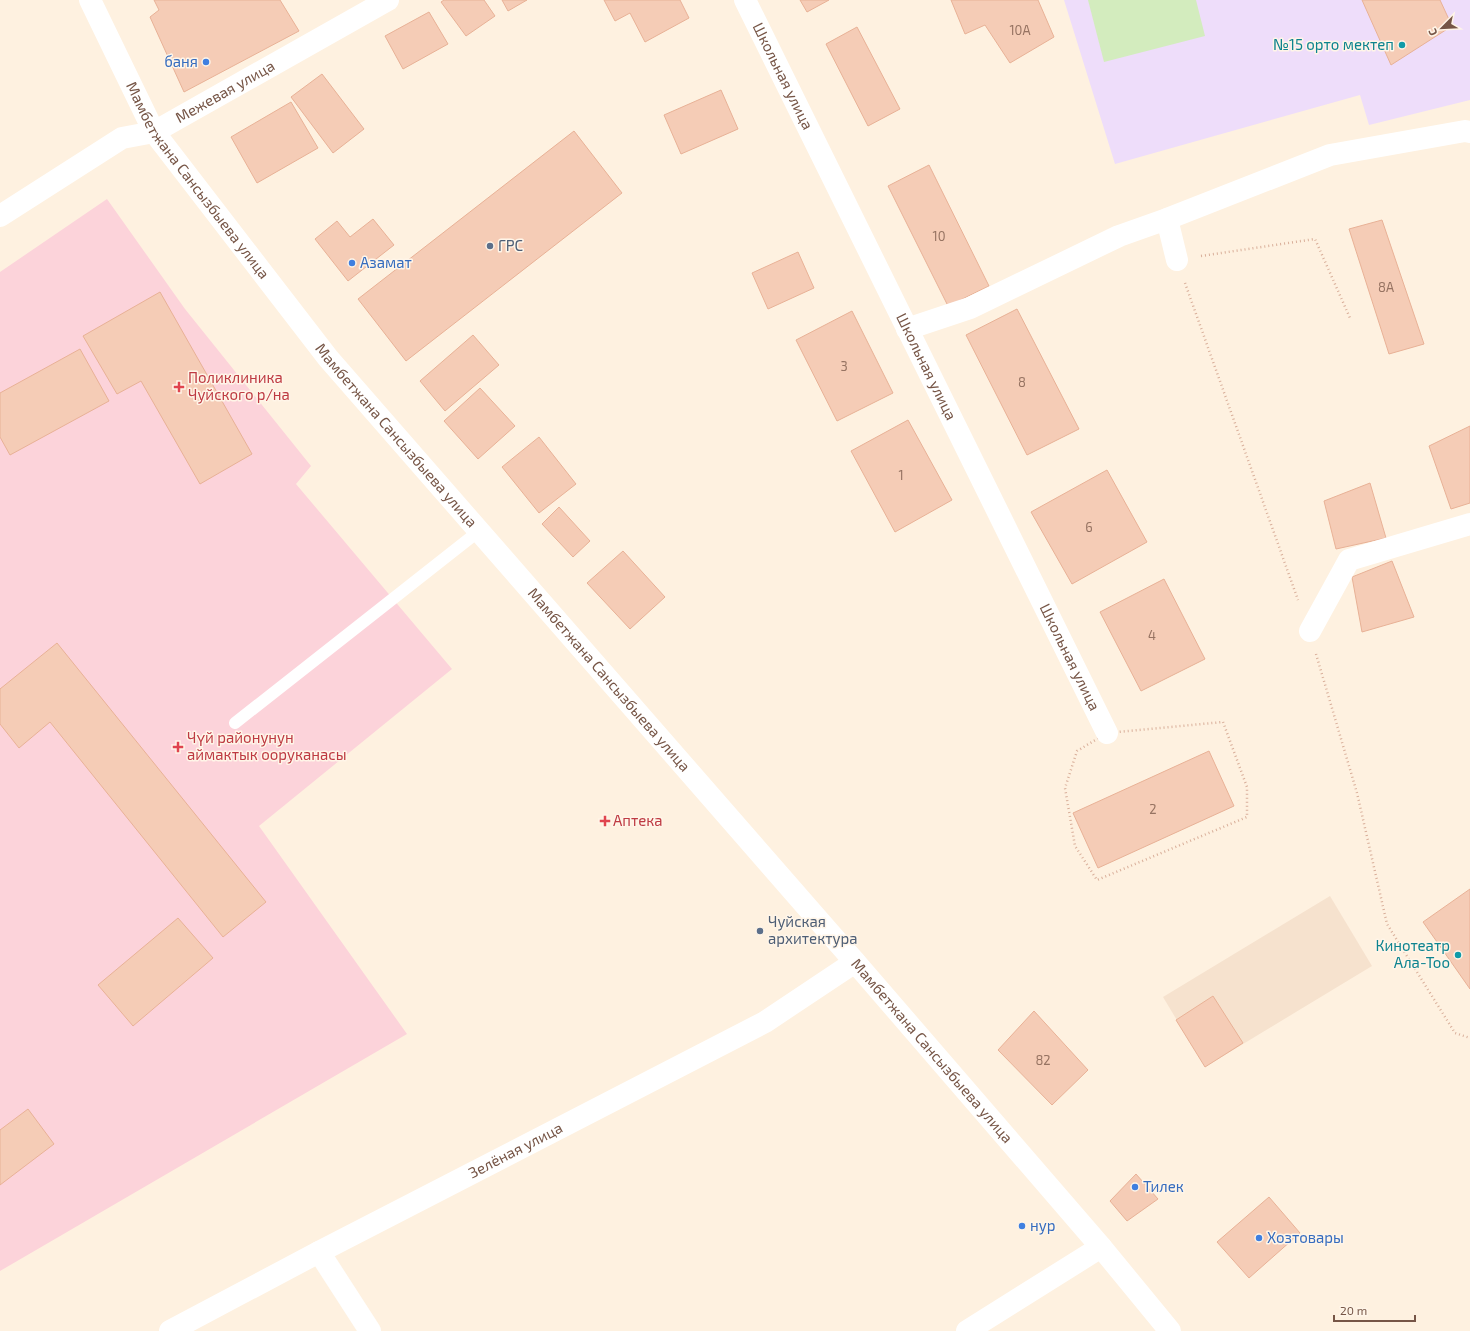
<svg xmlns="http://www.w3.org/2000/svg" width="1470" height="1331" font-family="'Exo 2',sans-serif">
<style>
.residential{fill:#f6e2ce}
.education{fill:#eeddfa}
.medical{fill:#fcd3da}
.green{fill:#d3ecbe}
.building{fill:#f5ccb6;stroke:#e8b196}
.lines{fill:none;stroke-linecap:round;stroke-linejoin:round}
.path{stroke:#d9af9a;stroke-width:2.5;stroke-dasharray:1 3;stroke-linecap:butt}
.service{stroke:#fff;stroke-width:12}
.minor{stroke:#fff;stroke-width:22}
.tertiary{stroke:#fff;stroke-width:22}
.secondary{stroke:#fff;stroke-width:22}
.culture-dot{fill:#0f9aa8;stroke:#fff5e8;stroke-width:1.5}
.shop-dot{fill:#3f7fe0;stroke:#fff5e8;stroke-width:1.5}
.service-dot{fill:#5c6f8a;stroke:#fff5e8;stroke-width:1.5}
.health-dot{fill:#e0444e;stroke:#fff5e8;stroke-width:1.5}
.labels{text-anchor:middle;stroke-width:3;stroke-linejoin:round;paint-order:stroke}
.number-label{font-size:13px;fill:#967362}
.culture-label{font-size:15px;fill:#0d838f;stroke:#fff5e8;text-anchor:end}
.shop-label{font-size:15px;fill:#366cbe;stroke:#fff5e8;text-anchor:start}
.street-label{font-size:15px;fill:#765546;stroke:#fff5e8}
.service-label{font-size:15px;fill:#4e5e75;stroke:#fff5e8;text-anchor:start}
.health-label{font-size:15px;fill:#be3a42;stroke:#fff5e8;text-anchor:start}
</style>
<rect width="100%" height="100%" fill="#fef1e0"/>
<path class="residential" d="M 1330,896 L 1372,966 L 1205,1067 L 1163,997 Z"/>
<path class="education" d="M 1064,0 L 1470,0 L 1470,100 L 1369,125 L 1360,95 L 1115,164 Z"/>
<path class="medical" d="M 107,199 L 185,309 L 311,466 L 296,484 L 452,669 L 259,826 L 407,1034 L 0,1271 L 0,272 Z"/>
<path class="green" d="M 1088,0 L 1196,0 L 1205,36 L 1104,62 Z"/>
<path class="building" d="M 154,0 L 280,0 L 299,31 L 184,92 L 150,17 L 159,10 Z
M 444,0 L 484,0 L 495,16 L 466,36 L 441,2 Z
M 502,0 L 527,0 L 508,11 Z
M 604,0 L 680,0 L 689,18 L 645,42 L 630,13 L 615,21 Z
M 800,0 L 829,0 L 807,12 Z
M 951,0 L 1038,0 L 1054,37 L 1010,63 L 985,25 L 965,34 Z
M 1362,0 L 1440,0 L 1452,26 L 1391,65 Z
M 429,12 L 448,44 L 403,69 L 385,36 Z
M 857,27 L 900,109 L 868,126 L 826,44 Z
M 322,74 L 364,129 L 333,153 L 291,97 Z
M 721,90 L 738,129 L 681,154 L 664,115 Z
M 291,102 L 318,148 L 257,183 L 231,137 Z
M 574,131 L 622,193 L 406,361 L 358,299 Z
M 929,165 L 989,286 L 948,306 L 888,186 Z
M 373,219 L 394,245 L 348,281 L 315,239 L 337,221 L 350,237 Z
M 1382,220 L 1424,344 L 1389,354 L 1349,229 Z
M 798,252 L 814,288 L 768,309 L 752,273 Z
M 160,292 L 252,454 L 200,484 L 141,381 L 117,394 L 83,336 Z
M 1017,309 L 1079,429 L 1027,455 L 966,335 Z
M 852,311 L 893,393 L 837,421 L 796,340 Z
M 473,335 L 499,365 L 445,411 L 420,381 Z
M 80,349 L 109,401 L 10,455 L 0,437 L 0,393 Z
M 480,388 L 515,426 L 478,459 L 444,421 Z
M 908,420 L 952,500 L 895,532 L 851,451 Z
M 1470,426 L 1470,503 L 1451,509 L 1429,446 Z
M 539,437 L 576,484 L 539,513 L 502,467 Z
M 1107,470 L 1147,542 L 1072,584 L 1031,512 Z
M 1370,483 L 1386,538 L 1336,549 L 1324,501 Z
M 559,507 L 590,541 L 573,557 L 542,524 Z
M 623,551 L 665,597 L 630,629 L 587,583 Z
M 1392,561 L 1414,617 L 1362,632 L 1352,577 Z
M 1164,579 L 1205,659 L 1141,691 L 1100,612 Z
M 57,643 L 266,902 L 223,937 L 50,722 L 19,748 L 0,724 L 0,689 Z
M 1209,751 L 1234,806 L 1098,868 L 1073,813 Z
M 1470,889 L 1470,989 L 1423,922 Z
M 178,918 L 213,958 L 133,1026 L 98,985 Z
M 1213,996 L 1243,1043 L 1205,1067 L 1176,1020 Z
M 1034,1011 L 1088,1070 L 1052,1105 L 998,1050 Z
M 28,1109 L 54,1144 L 0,1185 L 0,1130 Z
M 1136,1174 L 1158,1199 L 1127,1221 L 1110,1201 Z
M 1269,1197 L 1300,1233 L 1249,1278 L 1217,1242 Z"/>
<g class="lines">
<path class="path" d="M 1201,256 L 1315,239 L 1350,318
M 1185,283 L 1298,600
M 1316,654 L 1357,793 L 1387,924 L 1455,1033 L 1470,1038
M 1223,722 L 1247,787 L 1247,817 L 1097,880 L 1075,846 L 1065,788 L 1077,751 L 1107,733 Z"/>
<path class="service" d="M 235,723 L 479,531"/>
<g class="minor">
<path id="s1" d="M 745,0 L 1107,733"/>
<path d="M 1167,219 L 1330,155 L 1465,131 L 1470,132"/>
<path d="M 907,329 L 970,308 L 1119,236 L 1167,219 L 1177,260"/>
<path d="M 1310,631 L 1349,560 L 1470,524"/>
<path d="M 319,1252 L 370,1331"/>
<path id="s2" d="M 170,1331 L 319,1252 L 765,1022 L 855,962"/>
<path d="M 967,1331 L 1101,1247"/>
</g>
<path class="tertiary" id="s3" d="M 0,216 L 122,138 L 154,132 L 388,0"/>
<path class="secondary" id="s4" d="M 90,0 L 154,132 L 328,358 L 855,962 L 1101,1247 L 1170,1331"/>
</g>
<g class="culture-dot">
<circle cx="1402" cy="45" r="4"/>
<circle cx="1458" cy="955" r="4"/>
</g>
<g class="shop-dot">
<circle cx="206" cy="62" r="4"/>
<circle cx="352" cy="263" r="4"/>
<circle cx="1135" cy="1187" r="4"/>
<circle cx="1022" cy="1226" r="4"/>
<circle cx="1259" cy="1238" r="4"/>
</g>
<g class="service-dot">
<circle cx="490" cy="246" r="4"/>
<circle cx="760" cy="931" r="4"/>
</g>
<g class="health-dot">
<path d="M177 381h4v4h4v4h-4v4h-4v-4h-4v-4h4z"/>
<path d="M176 741h4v4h4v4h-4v4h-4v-4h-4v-4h4z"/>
<path d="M603 815h4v4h4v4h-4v4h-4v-4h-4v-4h4z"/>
</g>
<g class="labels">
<g class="number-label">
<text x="1020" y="35">10А</text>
<text x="939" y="241">10</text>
<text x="1386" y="292">8А</text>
<text x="844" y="371">3</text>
<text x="1022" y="387">8</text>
<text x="901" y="480">1</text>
<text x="1089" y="532">6</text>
<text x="1152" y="640">4</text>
<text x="1153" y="814">2</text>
<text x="1043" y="1065">82</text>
</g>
<g class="culture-label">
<text x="1394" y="50">№15 орто мектеп</text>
<text x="1450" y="951">Кинотеатр<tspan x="1450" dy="17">Ала-Тоо</tspan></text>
</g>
<g class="shop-label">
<text x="198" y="67" text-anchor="end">баня</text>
<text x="360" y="268">Азамат</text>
<text x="1143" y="1192">Тилек</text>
<text x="1030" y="1231">нур</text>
<text x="1267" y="1243">Хозтовары</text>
</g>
<g class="street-label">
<text dy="5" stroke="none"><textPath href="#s1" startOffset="85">Школьная улица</textPath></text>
<text dy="5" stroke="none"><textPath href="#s3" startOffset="259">Межевая улица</textPath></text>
<text dy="5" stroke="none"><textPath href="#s4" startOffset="211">Мамбетжана Сансызбыева улица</textPath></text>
<text dy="5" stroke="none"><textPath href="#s1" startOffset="409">Школьная улица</textPath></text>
<text dy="5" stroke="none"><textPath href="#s4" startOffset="535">Мамбетжана Сансызбыева улица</textPath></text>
<text dy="5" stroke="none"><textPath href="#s1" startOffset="733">Школьная улица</textPath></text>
<text dy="5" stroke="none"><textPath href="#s4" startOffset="859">Мамбетжана Сансызбыева улица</textPath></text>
<text dy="5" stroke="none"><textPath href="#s4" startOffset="1351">Мамбетжана Сансызбыева улица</textPath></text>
<text dy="5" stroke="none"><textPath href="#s2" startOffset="390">Зелёная улица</textPath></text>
</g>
<g class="service-label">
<text x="498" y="251">ГРС</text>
<text x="768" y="927">Чуйская<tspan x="768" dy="17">архитектура</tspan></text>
</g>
<g class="health-label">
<text x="188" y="383">Поликлиника<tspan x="188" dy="17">Чуйского р/на</tspan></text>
<text x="187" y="743">Чүй районунун<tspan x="187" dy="17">аймактык ооруканасы</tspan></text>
<text x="613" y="826">Аптека</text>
</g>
</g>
<g transform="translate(1442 28) rotate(246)" stroke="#fff5e8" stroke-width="3" paint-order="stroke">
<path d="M0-3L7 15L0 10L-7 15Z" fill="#765546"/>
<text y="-6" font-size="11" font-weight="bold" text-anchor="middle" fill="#765546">С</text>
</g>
<path d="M1334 1315v6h81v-6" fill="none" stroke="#765546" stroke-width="2"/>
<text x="1340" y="1315" font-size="12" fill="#765546" stroke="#fff5e8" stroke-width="3" paint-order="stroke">20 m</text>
</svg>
